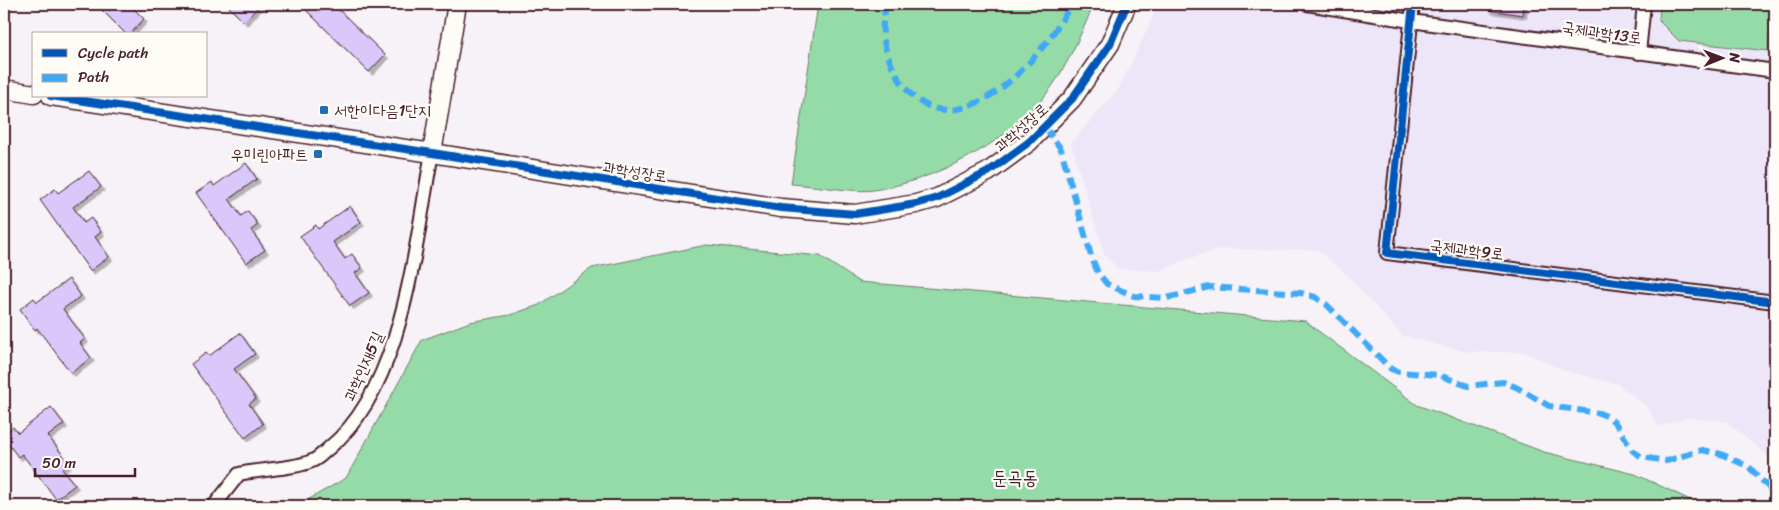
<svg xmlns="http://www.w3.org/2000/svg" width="1779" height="510" font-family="Sriracha,'Poor Story',sans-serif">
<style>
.built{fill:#ede5f8}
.green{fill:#95dba8;stroke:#707d6a}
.building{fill:#d9c8f9;stroke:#4a1f2b;filter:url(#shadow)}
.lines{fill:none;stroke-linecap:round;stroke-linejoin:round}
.street-casing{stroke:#4a1f2b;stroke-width:16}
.secondary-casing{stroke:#4a1f2b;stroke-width:21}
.street{stroke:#fdfcf7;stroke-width:12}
.secondary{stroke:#fdfcf7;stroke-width:18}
.quiet{stroke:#3fa9f5;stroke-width:6;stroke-dasharray:12 6;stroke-linecap:butt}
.cycleway-casing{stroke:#fdfcf7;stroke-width:11}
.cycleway{stroke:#0057b8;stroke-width:8}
.poi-dot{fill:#1f6fb2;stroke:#fdfcf7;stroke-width:2}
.labels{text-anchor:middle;stroke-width:4.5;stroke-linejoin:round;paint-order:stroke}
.street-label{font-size:16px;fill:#4a1f2b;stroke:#fdfcf7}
.poi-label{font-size:16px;fill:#4a1f2b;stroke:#fdfcf7;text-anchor:start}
.quarter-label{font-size:19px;fill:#4a1f2b;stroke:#fdfcf7}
</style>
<defs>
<filter id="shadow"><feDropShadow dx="3.5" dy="3.5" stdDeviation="0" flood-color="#0004"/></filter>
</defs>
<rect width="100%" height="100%" fill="#f6f2f7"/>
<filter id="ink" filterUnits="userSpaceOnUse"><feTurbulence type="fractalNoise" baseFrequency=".02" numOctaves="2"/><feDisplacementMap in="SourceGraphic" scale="10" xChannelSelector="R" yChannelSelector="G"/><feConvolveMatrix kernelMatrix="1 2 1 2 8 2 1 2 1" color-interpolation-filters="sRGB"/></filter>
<g filter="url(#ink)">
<path class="built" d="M 1155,4 L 1775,4 L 1775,462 L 1726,421 L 1688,418 L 1658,426 L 1646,406 L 1618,384 L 1566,371 L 1524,352 L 1469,352 L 1403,336 L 1344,272 L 1317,250 L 1220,249 L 1187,259 L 1159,271 L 1119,269 L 1105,256 L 1071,143 L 1120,87 L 1153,17 Z"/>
<path class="green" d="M 818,4 L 1094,4 C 1080,36 1066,70 1044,97 C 1006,144 933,181 874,190 C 855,193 812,185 791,184 Z
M 1660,4 L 1772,4 L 1768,51 L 1679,41 L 1659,21 Z
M 707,245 L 820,256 L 859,282 L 1305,321 L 1417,405 L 1544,452 L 1635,474 L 1703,506 L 297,506 L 346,478 L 422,340 L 470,322 L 510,315 L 539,305 L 592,268 Z"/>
<path class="building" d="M 96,4 L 129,4 L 144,19 L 130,34 L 126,34 Z
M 226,4 L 261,4 L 244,22 Z
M 300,4 L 333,4 L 385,55 L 369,72 Z
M 1489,4 L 1524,4 L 1523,15 L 1488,10 Z
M 246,163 L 257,179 L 229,199 L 241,216 L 248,211 L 258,225 L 251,230 L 265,250 L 246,263 L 196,193 L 212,182 L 214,186 Z
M 89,171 L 101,187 L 73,207 L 84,223 L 91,218 L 101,232 L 95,237 L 109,257 L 90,271 L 40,200 L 55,189 L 58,193 Z
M 350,206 L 361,222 L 333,242 L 345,259 L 352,254 L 362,268 L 355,273 L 369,293 L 350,306 L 300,236 L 316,225 L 318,229 Z
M 69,279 L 81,296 L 63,309 L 85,339 L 80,343 L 91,358 L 71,373 L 37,328 L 35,330 L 20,309 L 34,298 L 37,302 Z
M 240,333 L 255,354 L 234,369 L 256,399 L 249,404 L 263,424 L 245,438 L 191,364 L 206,353 L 209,356 Z
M 51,407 L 64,424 L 48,436 L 69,463 L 62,469 L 75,485 L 56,499 L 22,454 L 18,457 L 4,438 L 4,435 L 13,427 L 18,433 Z"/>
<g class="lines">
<g class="street-casing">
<path id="street" d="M 1307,4 L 1411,21 L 1775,71
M 1413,4 L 1387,253 L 1775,302
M 1639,53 L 1644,4
M 214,506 L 239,474 C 260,469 297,469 314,460 C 319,458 324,452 329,448 C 404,387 415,243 432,153"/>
</g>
<g class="secondary-casing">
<path id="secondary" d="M 4,89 L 34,94
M 51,96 L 432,153 L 781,208 L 855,214 L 916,204 L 937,198 L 988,172 L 1029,142 L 1072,99 L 1110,44 L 1127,4
M 432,153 L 457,4"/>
</g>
<use href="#street" class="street"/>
<use href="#secondary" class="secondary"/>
<path class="quiet" d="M 887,4 C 879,27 883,48 894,70 C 944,168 1042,62 1071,4
M 4,51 L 6,51
M 1045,127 L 1061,149 L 1091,256 L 1098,273 L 1107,284 L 1134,296 L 1167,298 L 1209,287 L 1301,293 L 1315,297 L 1326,304 L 1391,369 L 1399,372 L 1439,375 L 1468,386 L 1503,382 L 1516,387 L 1549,406 L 1599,413 L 1609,417 L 1616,424 L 1633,451 L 1642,457 L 1667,461 L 1702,450 L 1721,454 L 1749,467 L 1775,494"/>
<g class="cycleway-casing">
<path id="cycleway" d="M 1413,4 L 1387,253 L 1775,302
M 51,96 L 432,153 L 781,208 L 855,214 L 916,204 L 937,198 L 988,172 L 1029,142 L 1072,99 L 1110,44 L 1127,4"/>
</g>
<use href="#cycleway" class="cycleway"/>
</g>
</g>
<g class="poi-dot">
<rect x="319" y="105" width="10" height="10" rx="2.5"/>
<rect x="313" y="149" width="10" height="10" rx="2.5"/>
</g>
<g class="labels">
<g class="street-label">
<text transform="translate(1602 32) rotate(8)" y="6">국제과학13로</text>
<text transform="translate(1021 127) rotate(-41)" y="6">과학성장로</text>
<text transform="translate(635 171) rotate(9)" y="6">과학성장로</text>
<text transform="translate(1467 249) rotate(7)" y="6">국제과학9로</text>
<text transform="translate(363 366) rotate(-66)" y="6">과학인재5길</text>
</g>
<g class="poi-label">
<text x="334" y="116">서한이다음1단지</text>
<text x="308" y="160" text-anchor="end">우미린아파트</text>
</g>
<g class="quarter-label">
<text x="1015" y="484">둔곡동</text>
</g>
</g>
<rect width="1779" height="510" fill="none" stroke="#fdfcf7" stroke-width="20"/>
<rect x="10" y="10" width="1759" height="490" fill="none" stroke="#4a1f2b" stroke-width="2" filter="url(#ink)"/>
<rect x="32" y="32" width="175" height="65" fill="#fdfcf7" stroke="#b5a4a5"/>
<rect x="42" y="49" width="25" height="8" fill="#0057b8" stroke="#b5a4a5"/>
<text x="78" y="58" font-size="15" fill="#4a1f2b">Cycle path</text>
<rect x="42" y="74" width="25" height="8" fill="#3fa9f5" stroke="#b5a4a5"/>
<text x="78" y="82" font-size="15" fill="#4a1f2b">Path</text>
<g transform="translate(1722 58) rotate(89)" stroke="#fdfcf7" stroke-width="4" paint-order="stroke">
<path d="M0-4L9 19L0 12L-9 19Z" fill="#4a1f2b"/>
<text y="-8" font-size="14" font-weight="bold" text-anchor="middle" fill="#4a1f2b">N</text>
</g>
<path d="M35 468v8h100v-8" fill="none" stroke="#4a1f2b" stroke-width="2.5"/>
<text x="42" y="468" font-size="15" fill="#4a1f2b" stroke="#fdfcf7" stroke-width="4" paint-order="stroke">50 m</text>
</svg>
